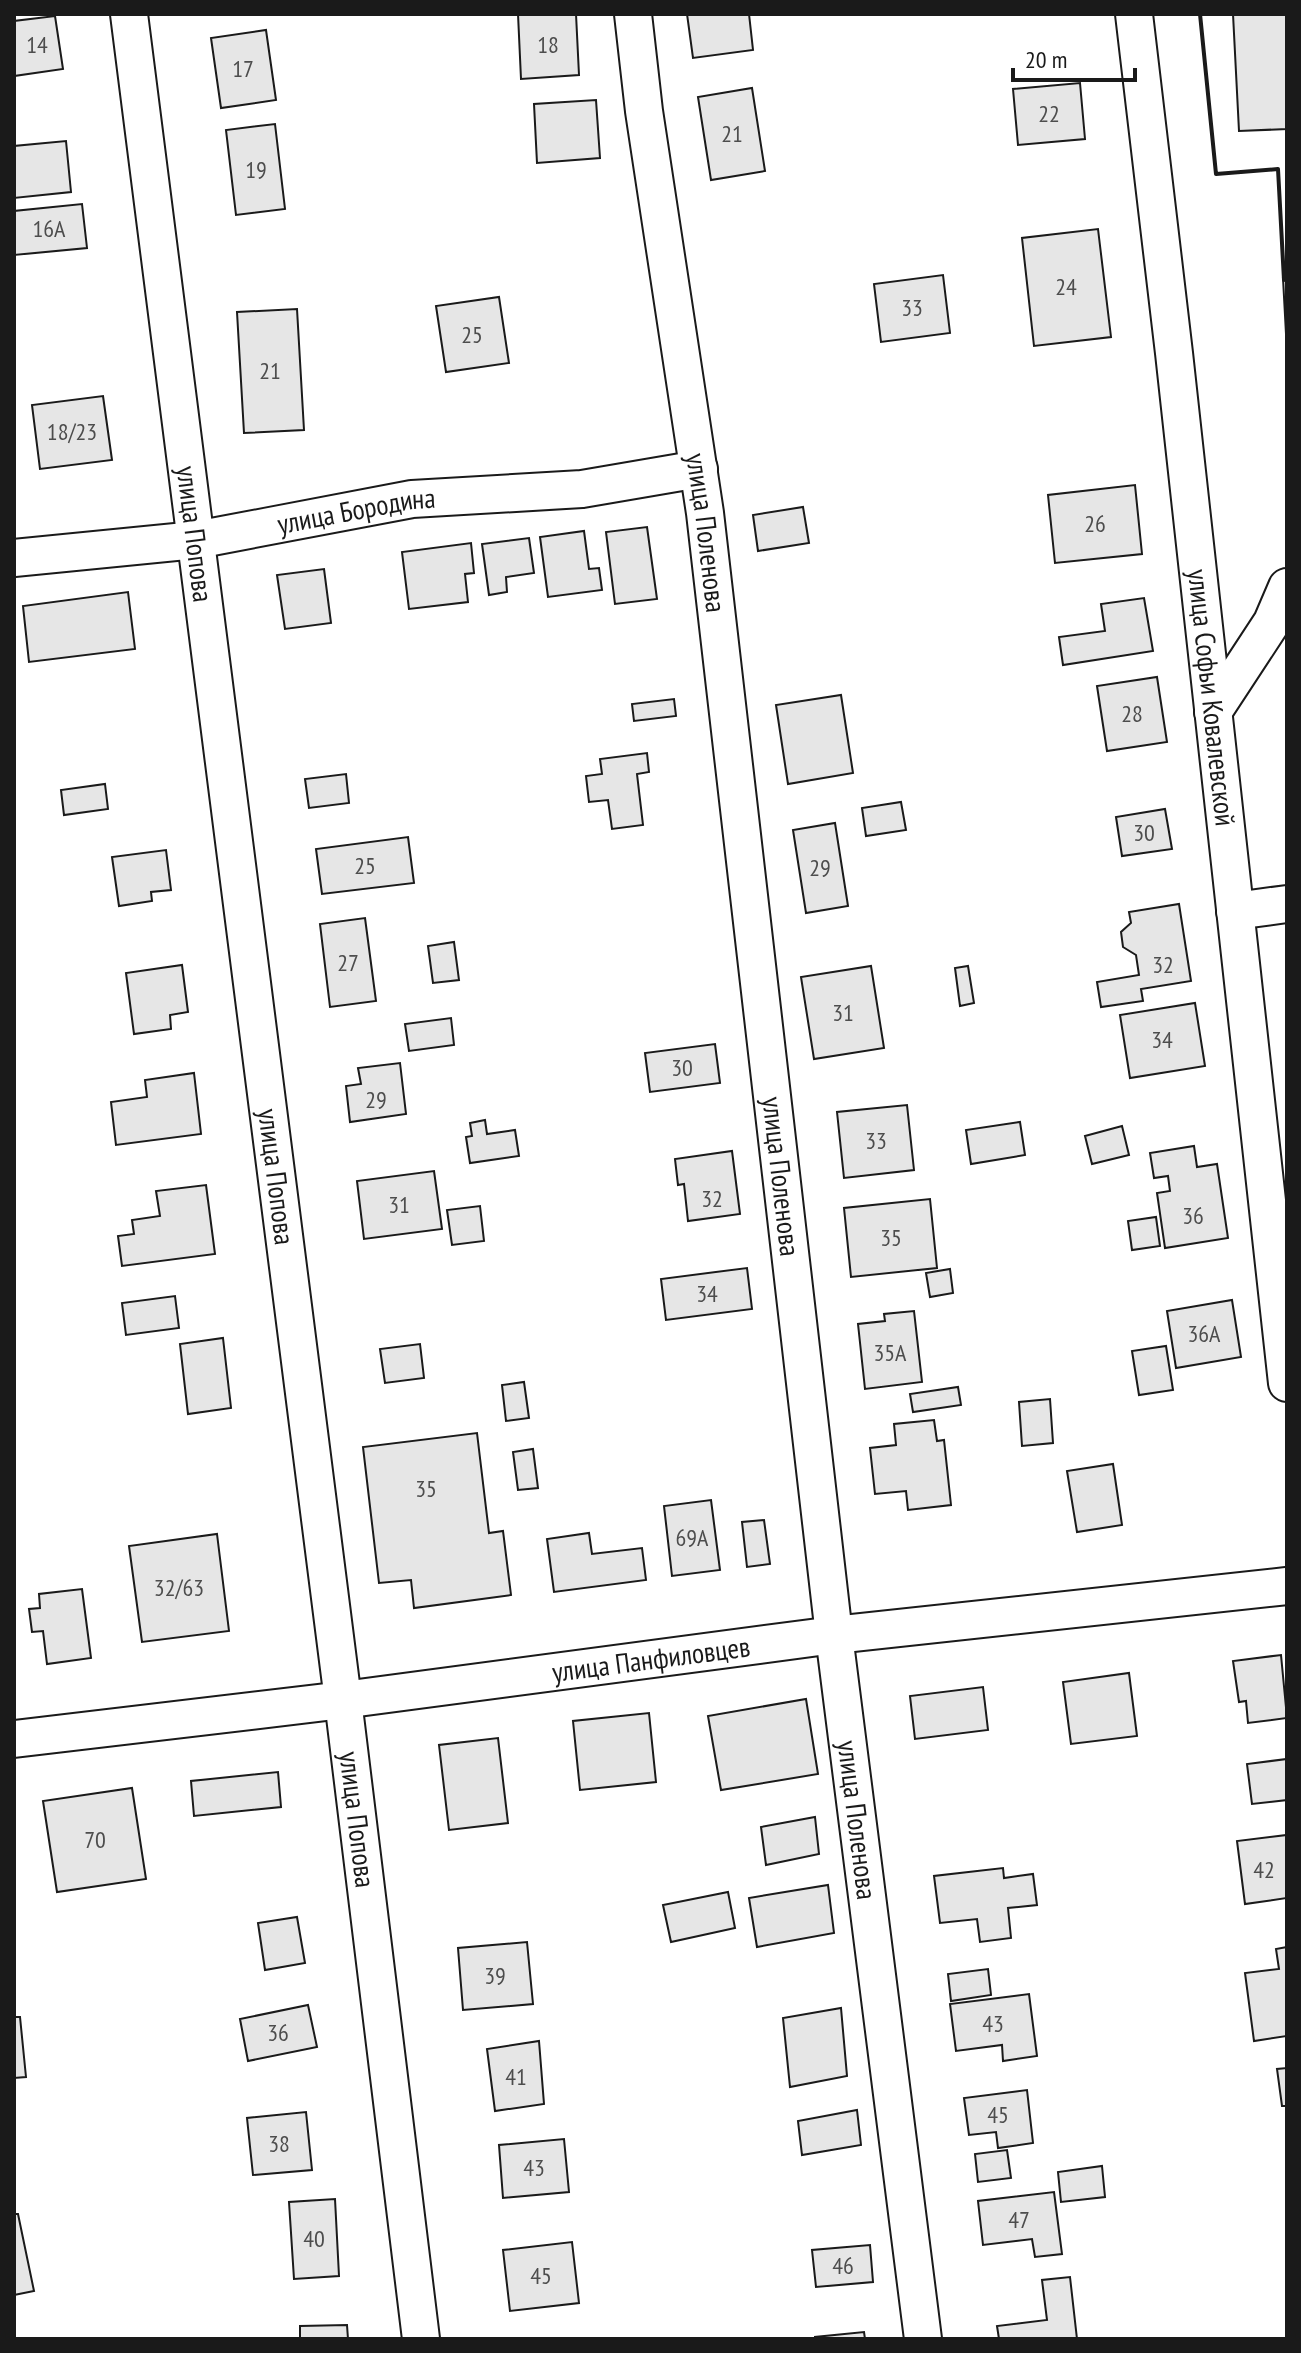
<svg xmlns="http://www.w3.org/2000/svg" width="1301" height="2353" font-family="'PT Sans Narrow',sans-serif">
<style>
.building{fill:#e6e6e6;stroke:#1a1a1a;stroke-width:2}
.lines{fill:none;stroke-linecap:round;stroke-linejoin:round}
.street-casing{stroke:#1a1a1a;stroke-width:40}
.street{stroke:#fff;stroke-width:36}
.wall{stroke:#1a1a1a;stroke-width:4}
.labels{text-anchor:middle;stroke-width:6;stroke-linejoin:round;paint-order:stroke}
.number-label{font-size:24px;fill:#4d4d4d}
.street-label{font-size:28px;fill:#1a1a1a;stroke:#fff}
</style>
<rect width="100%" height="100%" fill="#fff"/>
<path class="building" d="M 518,14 L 576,14 L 579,75 L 521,79 Z
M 687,14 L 749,14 L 753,50 L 693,58 Z
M 1233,14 L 1287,14 L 1287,129 L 1239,131 Z
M 55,16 L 63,69 L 14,76 L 14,21 Z
M 266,30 L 276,100 L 221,108 L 211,38 Z
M 1080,83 L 1085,139 L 1018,145 L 1013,89 Z
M 752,88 L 765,171 L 711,180 L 698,97 Z
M 596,100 L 600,158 L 537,163 L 534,104 Z
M 275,124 L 285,209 L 236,215 L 226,130 Z
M 66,141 L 71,192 L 14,198 L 14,146 Z
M 82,204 L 87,248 L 14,255 L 14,211 Z
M 1098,229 L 1111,337 L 1034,346 L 1022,238 Z
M 943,275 L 950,333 L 881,342 L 874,284 Z
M 1283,278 L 1287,278 L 1287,334 L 1286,334 Z
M 499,297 L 509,363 L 446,372 L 436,306 Z
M 297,309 L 304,430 L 244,433 L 237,312 Z
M 103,396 L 112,460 L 40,469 L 32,405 Z
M 1135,485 L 1142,554 L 1055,563 L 1048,495 Z
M 803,507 L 809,543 L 758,551 L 753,515 Z
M 647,527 L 657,599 L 615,604 L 606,532 Z
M 584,531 L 589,569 L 599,568 L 602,590 L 548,597 L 540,537 Z
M 529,538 L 534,573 L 506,577 L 507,592 L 489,595 L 482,544 Z
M 471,543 L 474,573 L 465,574 L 468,602 L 409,609 L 402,552 Z
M 324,569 L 331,623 L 285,629 L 277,575 Z
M 128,592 L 135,649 L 29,662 L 23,606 Z
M 1144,598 L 1153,651 L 1063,665 L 1059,637 L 1105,631 L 1101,604 Z
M 1157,677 L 1167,742 L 1107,751 L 1097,686 Z
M 841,695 L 853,773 L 788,784 L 776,705 Z
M 674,699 L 676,716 L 634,721 L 632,704 Z
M 647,753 L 649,772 L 637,774 L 643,825 L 612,829 L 608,800 L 589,802 L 586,776 L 602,774 L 600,759 Z
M 346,774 L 349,803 L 309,808 L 305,779 Z
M 105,784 L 108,809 L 64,815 L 61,790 Z
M 901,802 L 906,830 L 866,836 L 862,808 Z
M 1165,809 L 1172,849 L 1122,856 L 1116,817 Z
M 835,823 L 848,906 L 806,913 L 793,830 Z
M 408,837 L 414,883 L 322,894 L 316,849 Z
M 166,850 L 171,890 L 151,892 L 152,901 L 119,906 L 112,857 Z
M 1179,904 L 1191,981 L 1141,989 L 1143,1001 L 1101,1007 L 1097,982 L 1139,975 L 1136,955 L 1123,947 L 1121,932 L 1131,923 L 1129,912 Z
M 365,918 L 376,1001 L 330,1007 L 320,924 Z
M 454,942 L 459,980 L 433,983 L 428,946 Z
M 182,965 L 188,1012 L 170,1015 L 171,1029 L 134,1034 L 126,973 Z
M 871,966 L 884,1048 L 814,1059 L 801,977 Z
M 968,966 L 974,1003 L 960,1006 L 955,968 Z
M 1195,1003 L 1205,1066 L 1130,1078 L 1120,1015 Z
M 451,1018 L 454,1045 L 409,1051 L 405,1024 Z
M 715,1044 L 720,1083 L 650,1092 L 645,1053 Z
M 400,1063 L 406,1114 L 350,1122 L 346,1086 L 361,1084 L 358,1068 Z
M 194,1073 L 201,1134 L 116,1145 L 111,1102 L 147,1097 L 145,1080 Z
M 907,1105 L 914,1170 L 844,1178 L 837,1112 Z
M 485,1120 L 487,1134 L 515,1130 L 519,1156 L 470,1163 L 466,1137 L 472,1136 L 470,1123 Z
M 1020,1122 L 1025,1155 L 971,1164 L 966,1130 Z
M 1122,1126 L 1129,1155 L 1092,1164 L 1085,1136 Z
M 1194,1146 L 1197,1167 L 1217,1164 L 1228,1238 L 1165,1248 L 1157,1193 L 1170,1191 L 1168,1176 L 1154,1178 L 1150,1153 Z
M 732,1151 L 740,1214 L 688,1221 L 684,1184 L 678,1185 L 675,1159 Z
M 434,1171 L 442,1229 L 364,1239 L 357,1181 Z
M 206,1185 L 215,1254 L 122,1266 L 118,1236 L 134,1234 L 132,1220 L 160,1216 L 156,1191 Z
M 930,1199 L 937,1268 L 851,1277 L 844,1208 Z
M 480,1206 L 484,1241 L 452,1245 L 447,1210 Z
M 1156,1217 L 1160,1246 L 1132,1250 L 1128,1221 Z
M 747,1268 L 752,1309 L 666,1320 L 661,1279 Z
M 950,1269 L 953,1293 L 930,1297 L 926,1273 Z
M 175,1296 L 179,1328 L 126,1335 L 122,1303 Z
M 1232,1300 L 1241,1357 L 1176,1368 L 1167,1311 Z
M 914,1311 L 922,1382 L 865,1389 L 858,1324 L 885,1321 L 884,1314 Z
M 223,1338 L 231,1408 L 188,1414 L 180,1344 Z
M 420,1344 L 424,1378 L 385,1383 L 380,1349 Z
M 1166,1346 L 1173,1390 L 1139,1395 L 1132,1351 Z
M 524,1382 L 529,1418 L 506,1421 L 502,1385 Z
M 958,1387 L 961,1405 L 913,1412 L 910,1394 Z
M 1050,1399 L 1053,1443 L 1022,1446 L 1019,1402 Z
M 934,1420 L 937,1441 L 944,1440 L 951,1505 L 908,1510 L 906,1491 L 875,1494 L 870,1448 L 896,1445 L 894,1424 Z
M 477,1433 L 489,1533 L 503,1531 L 511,1595 L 414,1608 L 411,1580 L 379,1583 L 363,1447 Z
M 533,1449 L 538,1488 L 518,1490 L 513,1452 Z
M 1113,1464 L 1122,1525 L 1077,1532 L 1067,1471 Z
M 711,1500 L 720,1570 L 672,1576 L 664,1506 Z
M 764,1520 L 770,1564 L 747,1567 L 742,1522 Z
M 589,1533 L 592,1554 L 642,1548 L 646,1580 L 554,1592 L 547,1539 Z
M 217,1534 L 229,1631 L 142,1642 L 129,1546 Z
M 82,1589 L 91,1658 L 47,1664 L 43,1631 L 32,1632 L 29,1609 L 40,1608 L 39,1594 Z
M 1281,1655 L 1287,1718 L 1248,1723 L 1246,1701 L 1239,1702 L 1233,1661 Z
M 1129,1673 L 1137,1736 L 1071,1744 L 1063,1682 Z
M 983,1687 L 988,1730 L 915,1739 L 910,1696 Z
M 806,1699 L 818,1774 L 721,1790 L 708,1716 Z
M 649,1713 L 656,1782 L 580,1790 L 573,1721 Z
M 498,1738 L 508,1823 L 449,1830 L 439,1745 Z
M 1287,1759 L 1287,1800 L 1252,1804 L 1247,1764 Z
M 278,1772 L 281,1807 L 194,1816 L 191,1781 Z
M 132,1788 L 146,1879 L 57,1892 L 43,1801 Z
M 815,1817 L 819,1854 L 766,1865 L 761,1827 Z
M 1287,1835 L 1287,1898 L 1245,1904 L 1237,1841 Z
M 1003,1868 L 1004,1878 L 1033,1874 L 1037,1905 L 1008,1908 L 1011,1938 L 980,1942 L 977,1919 L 940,1923 L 934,1876 Z
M 828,1885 L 834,1933 L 757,1947 L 749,1898 Z
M 728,1892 L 735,1928 L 671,1942 L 663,1905 Z
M 297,1917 L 305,1963 L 265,1970 L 258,1923 Z
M 527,1942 L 533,2004 L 463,2010 L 458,1948 Z
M 1287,1947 L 1287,2036 L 1254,2041 L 1245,1973 L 1279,1969 L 1276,1949 Z
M 988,1969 L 991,1995 L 951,2001 L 948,1974 Z
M 1029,1994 L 1037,2056 L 1003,2061 L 1002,2045 L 956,2051 L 950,2004 Z
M 308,2005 L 317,2047 L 248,2061 L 240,2019 Z
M 841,2008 L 847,2076 L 790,2087 L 783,2018 Z
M 14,2017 L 20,2017 L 26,2077 L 14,2078 Z
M 539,2041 L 544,2104 L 495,2111 L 487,2049 Z
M 1287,2068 L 1287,2106 L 1282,2106 L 1277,2069 Z
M 1027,2090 L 1033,2143 L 998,2148 L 996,2132 L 969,2135 L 964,2098 Z
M 857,2110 L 861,2145 L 802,2155 L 798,2121 Z
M 306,2112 L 312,2170 L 253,2175 L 247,2118 Z
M 564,2139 L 569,2192 L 503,2198 L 499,2145 Z
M 1007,2150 L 1011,2178 L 978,2182 L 975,2154 Z
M 1102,2166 L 1105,2197 L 1061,2202 L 1058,2172 Z
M 1054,2192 L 1062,2254 L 1035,2257 L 1032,2239 L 983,2245 L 978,2201 Z
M 335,2199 L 339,2276 L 294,2279 L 289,2202 Z
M 14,2214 L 18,2214 L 34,2291 L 14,2295 Z
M 572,2242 L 579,2303 L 510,2311 L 503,2250 Z
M 870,2245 L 873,2282 L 816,2287 L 812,2250 Z
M 1070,2277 L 1077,2339 L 999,2339 L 997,2326 L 1047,2320 L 1042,2280 Z
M 347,2325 L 348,2339 L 300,2339 L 300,2326 Z
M 864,2332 L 865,2339 L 815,2339 L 815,2337 Z"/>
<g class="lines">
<g class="street-casing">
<g id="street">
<path id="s1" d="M 129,14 L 343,1700 L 421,2339"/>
<path id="s2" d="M 633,14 L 644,111 L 705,513 L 834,1635 L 923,2339"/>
<path id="s3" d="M 1134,14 L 1174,353 L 1287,1383"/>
<path id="s4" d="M 14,558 L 196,540 L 412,499 L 582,489 L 699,469"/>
<path d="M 1213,712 L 1272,622 L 1287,587"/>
<path d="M 1235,911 L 1287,904"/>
<path id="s5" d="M 14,1739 L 343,1700 L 834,1635 L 1287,1586"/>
</g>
</g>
<use href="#street" class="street"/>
<path class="wall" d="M 1200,14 L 1216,174 L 1278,169 L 1284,280"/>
</g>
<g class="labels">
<g class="number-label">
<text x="37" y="53">14</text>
<text x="548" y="53">18</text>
<text x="243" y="77">17</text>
<text x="1049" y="122">22</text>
<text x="732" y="142">21</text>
<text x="256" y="178">19</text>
<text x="49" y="237">16А</text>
<text x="1066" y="295">24</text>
<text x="912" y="316">33</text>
<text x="472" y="343">25</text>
<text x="270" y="379">21</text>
<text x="72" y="440">18/23</text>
<text x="1095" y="532">26</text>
<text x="1132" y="722">28</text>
<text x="1144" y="841">30</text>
<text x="365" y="874">25</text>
<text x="820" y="876">29</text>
<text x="348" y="971">27</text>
<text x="1163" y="973">32</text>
<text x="843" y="1021">31</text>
<text x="1162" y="1048">34</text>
<text x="682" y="1076">30</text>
<text x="376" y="1108">29</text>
<text x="876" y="1149">33</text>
<text x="712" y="1207">32</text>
<text x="399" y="1213">31</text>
<text x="1193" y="1224">36</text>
<text x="891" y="1246">35</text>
<text x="707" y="1302">34</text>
<text x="1204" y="1342">36А</text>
<text x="890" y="1361">35А</text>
<text x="426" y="1497">35</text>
<text x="692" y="1546">69А</text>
<text x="179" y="1596">32/63</text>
<text x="95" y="1848">70</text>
<text x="1264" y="1878">42</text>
<text x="495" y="1984">39</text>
<text x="993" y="2032">43</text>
<text x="278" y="2041">36</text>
<text x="516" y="2085">41</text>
<text x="998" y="2123">45</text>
<text x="279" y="2152">38</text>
<text x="534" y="2176">43</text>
<text x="1019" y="2228">47</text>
<text x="314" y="2247">40</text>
<text x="843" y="2274">46</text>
<text x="541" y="2284">45</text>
</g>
<g class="street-label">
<text dy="10" stroke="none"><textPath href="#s4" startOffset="346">улица Бородина</textPath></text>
<text dy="10" stroke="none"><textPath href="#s2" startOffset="524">улица Поленова</textPath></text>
<text dy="10" stroke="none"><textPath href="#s1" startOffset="524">улица Попова</textPath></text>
<text dy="10" stroke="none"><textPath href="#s3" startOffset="688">улица Софьи Ковалевской</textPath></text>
<text dy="10" stroke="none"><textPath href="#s1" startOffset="1172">улица Попова</textPath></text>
<text dy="10" stroke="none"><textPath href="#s2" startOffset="1172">улица Поленова</textPath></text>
<text dy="10" stroke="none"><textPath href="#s5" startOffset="642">улица Панфиловцев</textPath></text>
<text dy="10" stroke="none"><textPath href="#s1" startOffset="1820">улица Попова</textPath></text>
<text dy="10" stroke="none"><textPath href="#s2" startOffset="1820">улица Поленова</textPath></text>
</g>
</g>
<rect width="1301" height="2353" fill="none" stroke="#1a1a1a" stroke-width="32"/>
<path d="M1013 68v12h122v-12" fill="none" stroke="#1a1a1a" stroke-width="4"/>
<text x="1025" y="68" font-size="24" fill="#1a1a1a" stroke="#ffffff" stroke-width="6" paint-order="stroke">20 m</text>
</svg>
